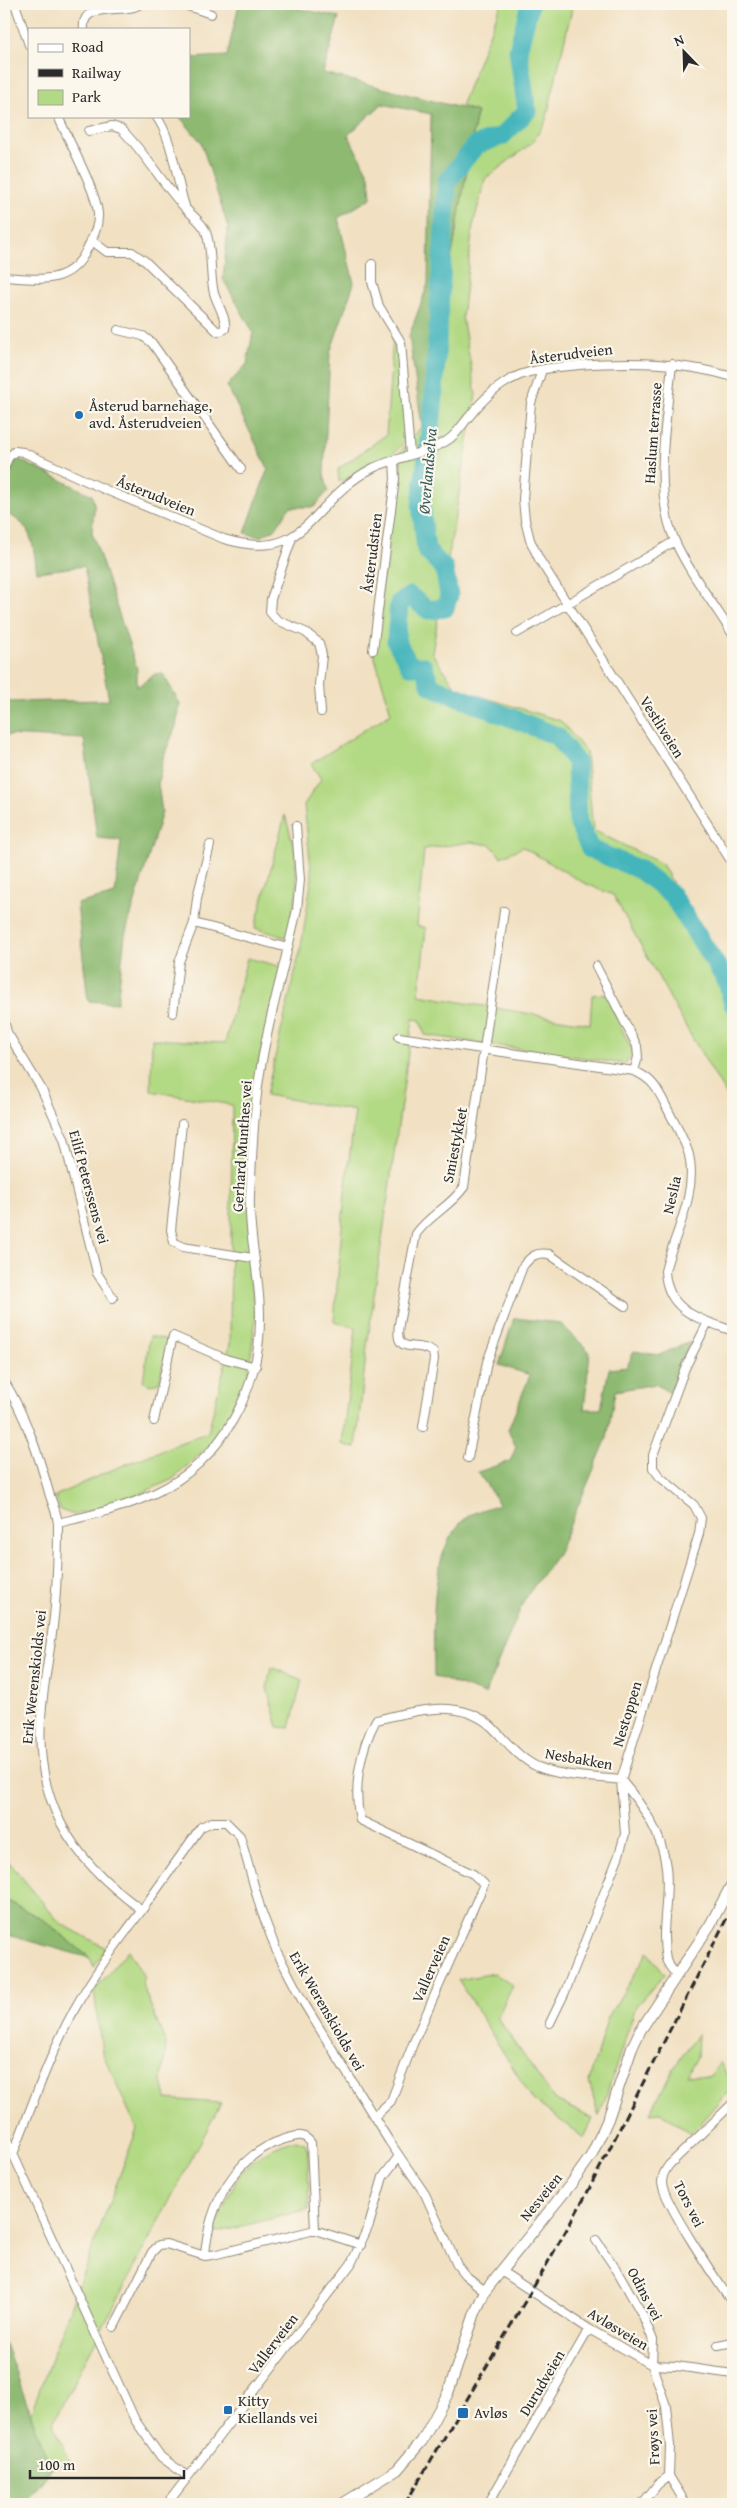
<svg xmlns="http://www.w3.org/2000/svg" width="737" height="2508" font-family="'Gentium Book Plus',serif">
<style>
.green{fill:#b2d983;stroke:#6e8257}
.forest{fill:#8db971;stroke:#5c724e}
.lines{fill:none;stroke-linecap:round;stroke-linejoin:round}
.river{stroke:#45b5bc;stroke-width:19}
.minor-casing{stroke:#8e8676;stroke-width:10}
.tertiary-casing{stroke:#8e8676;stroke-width:12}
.minor{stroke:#fff;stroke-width:8}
.tertiary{stroke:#fff;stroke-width:10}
.rail{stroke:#2b2b2b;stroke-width:3;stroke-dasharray:8 4;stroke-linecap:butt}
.poi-dot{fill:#1f6fb2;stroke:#fbf7ec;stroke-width:2}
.labels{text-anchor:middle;stroke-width:4.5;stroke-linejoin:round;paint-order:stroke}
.street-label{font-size:15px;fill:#2b2b2b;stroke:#fbf7ec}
.poi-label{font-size:15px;fill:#2b2b2b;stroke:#fbf7ec;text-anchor:start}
.water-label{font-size:16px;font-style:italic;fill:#345b5e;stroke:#fbf7ec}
</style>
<rect width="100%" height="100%" fill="#fbf7ec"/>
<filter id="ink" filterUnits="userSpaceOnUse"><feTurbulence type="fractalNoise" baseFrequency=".02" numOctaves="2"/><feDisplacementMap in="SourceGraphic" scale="10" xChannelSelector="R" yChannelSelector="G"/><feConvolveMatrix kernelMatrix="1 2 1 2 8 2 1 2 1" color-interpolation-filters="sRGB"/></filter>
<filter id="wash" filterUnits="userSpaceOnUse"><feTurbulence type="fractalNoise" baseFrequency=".0096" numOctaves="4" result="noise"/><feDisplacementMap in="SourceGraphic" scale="20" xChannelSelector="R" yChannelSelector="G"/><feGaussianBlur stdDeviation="1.12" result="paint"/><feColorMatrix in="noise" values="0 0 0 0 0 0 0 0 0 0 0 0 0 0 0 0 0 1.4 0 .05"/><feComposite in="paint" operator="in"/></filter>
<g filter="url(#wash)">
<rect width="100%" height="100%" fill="#f1e0c1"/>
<path class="green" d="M 501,4 L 573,4 L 546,120 L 533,142 L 485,179 L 473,226 L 462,317 L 476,394 L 432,653 L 457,689 L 561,721 L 586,752 L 593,830 L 662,864 L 733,993 L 733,1106 L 691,1036 L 613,895 L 582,882 L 523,847 L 501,857 L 491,845 L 471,842 L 424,849 L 417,926 L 426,928 L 419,995 L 590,1024 L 592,995 L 605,994 L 633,1052 L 625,1064 L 425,1035 L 420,1020 L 413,1019 L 367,1346 L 356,1448 L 342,1444 L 356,1328 L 334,1322 L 345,1192 L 355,1111 L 266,1095 L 301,947 L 312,877 L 304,805 L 321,779 L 311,764 L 391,713 L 373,651 L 397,456 L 422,426 L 477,112 L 461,106 Z
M 393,337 L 398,338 L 407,440 L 392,455 L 339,482 L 338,469 L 386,435 Z
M 285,815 L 295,850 L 297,891 L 287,938 L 255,928 Z
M 247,958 L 283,967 L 262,1048 L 251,1106 L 250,1270 L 256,1316 L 248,1376 L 218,1437 L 173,1479 L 131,1498 L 74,1515 L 60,1510 L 55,1496 L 114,1469 L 208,1432 L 230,1344 L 232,1105 L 151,1091 L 152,1039 L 225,1043 Z
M 150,1336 L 169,1340 L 159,1382 L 150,1385 L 143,1381 Z
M 271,1667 L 302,1680 L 290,1728 L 278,1727 L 267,1688 Z
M 9,1862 L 60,1923 L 106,1948 L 94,1967 L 90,1958 L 44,1920 L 4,1899 L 4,1877 L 8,1878 Z
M 128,1950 L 144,1977 L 142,1984 L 166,2044 L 162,2080 L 166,2099 L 221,2103 L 53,2422 L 70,2462 L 51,2469 L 30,2415 L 137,2129 L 102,2052 L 94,1991 Z
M 648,1952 L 665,1974 L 636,2006 L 599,2117 L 589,2081 L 608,2017 Z
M 494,1973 L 513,1986 L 497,2017 L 554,2099 L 593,2119 L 584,2138 L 533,2100 L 458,1980 Z
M 698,2033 L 697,2057 L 687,2075 L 710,2077 L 720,2062 L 733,2087 L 691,2133 L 660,2112 L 650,2113 L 674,2068 Z
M 296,2140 L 305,2143 L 308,2152 L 309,2209 L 212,2234 C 236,2182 236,2158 296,2140 Z"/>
<path class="forest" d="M 239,4 L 276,4 L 339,17 L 323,73 L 477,112 L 422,426 L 409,336 L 428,284 L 431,114 L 382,104 L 348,135 L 369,175 L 371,198 L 338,218 L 354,283 L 330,353 L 324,473 L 328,491 L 314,507 L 290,507 L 275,529 L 260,537 L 245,533 L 268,468 L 227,386 L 247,364 L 253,332 L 223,279 L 228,227 L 201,142 L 179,116 L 189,116 L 189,58 L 227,56 Z
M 16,458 L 92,495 C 97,510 92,517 92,532 L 137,669 L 137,687 L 155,674 L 163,674 L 180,704 L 176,726 L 163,758 L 158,784 L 162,812 L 125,935 L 117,1003 L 88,1001 L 77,904 L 115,894 L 121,840 L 97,838 L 84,739 L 4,735 L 4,702 L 109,700 L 84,566 L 37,572 C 33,545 33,523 4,513 L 4,488 Z
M 514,1318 L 560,1323 L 590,1352 L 584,1409 L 601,1409 L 609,1369 L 627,1367 L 634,1351 L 659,1355 L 690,1342 L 670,1393 L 655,1384 L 615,1391 L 607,1438 L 558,1553 L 524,1600 L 485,1694 L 434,1676 C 434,1631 427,1548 467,1517 C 475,1511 489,1508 499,1504 L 478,1472 L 510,1461 L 516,1447 L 508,1430 L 530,1375 L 499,1365 Z
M 4,1899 L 44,1920 L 90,1958 L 4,1934 Z
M 4,2341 L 51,2469 L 23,2504 L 4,2504 Z"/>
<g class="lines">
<path class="river" d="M 530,4 L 518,50 L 527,111 L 502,136 L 476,145 L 447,181 L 433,407 L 421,505 L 426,550 L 444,568 L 449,595 L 445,608 L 428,610 L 410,596 L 399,603 L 396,641 L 410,666 L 423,666 L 431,686 L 557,736 L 576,762 L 578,822 L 590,849 L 640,870 L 672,895 L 727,982 L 733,1004"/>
</g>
</g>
<g filter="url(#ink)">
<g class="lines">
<g class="minor-casing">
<path id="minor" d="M 15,4 L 29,45
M 182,4 L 211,14
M 84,29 C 80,0 127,15 140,4
M 156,116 C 173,139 176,179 185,206
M 89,131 L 112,126 L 121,129 C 146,153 162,184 186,209 C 193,216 203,223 206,232 C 213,251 209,273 214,293 C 217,304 227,318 225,329 L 218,332 L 145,261 L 132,252 L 107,252 L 91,240
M 372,264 L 372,282 L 379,306 L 401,342 L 410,454
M 4,277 C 38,279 70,286 87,249 C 93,237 99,226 98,213 C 96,190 68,140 58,116
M 118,330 L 143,336 L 152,343 L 241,469
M 672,364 C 667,419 652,489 675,541 C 689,573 715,605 733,635
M 542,370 L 531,403 L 523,499 L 525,520 L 530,540 L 539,559 L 733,864
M 4,468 L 8,458 L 15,451 L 23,452 L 106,490 L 224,539 C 310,565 309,500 373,468 C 394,458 431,452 448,440 C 456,435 462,425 468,418 C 482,400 498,384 520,375 C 538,368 560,367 579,365 C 633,361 682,362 733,377
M 292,538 L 271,599 L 270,612 L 277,620 L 305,632 L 319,643 L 322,655 L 319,685 L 321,712
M 517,633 L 675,541
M 373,650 L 395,479 L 394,460
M 210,845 L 197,898 L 194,923 L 288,948
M 596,966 L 637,1046 L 638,1057 L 634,1071
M 173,1013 L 179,962 L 194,923
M 4,1020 L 7,1032 L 5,1033
M 7,1032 L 41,1088 L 64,1139 L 97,1273 L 113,1298
M 399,1037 L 634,1071 C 654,1079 659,1092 668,1110 C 675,1124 685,1140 689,1155 C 698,1193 674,1235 665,1271 C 667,1312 700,1319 733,1331
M 182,1124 L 171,1230 L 174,1242 L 183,1247 L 253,1258
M 4,1381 C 26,1416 39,1456 50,1496 C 53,1505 58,1516 58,1525 C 58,1551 57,1579 55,1605 C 53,1638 45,1672 42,1706 C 32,1798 69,1858 142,1910 L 201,1827 L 212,1822 L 226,1822 L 240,1836 L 261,1910 L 277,1952 L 302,2000 L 389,2141 L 425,2194 L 457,2265 L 465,2275 L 485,2291
M 154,1421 L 173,1336 L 226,1359 L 256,1367
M 423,1427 L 434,1359 L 433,1352 C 416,1339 394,1358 399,1324 L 416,1234 C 430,1214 449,1208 464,1187 L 504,911
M 468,1458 L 487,1362 L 523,1266 C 531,1256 536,1252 549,1254 L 625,1306
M 58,1523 C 91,1515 124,1508 155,1493 C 223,1461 261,1388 260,1315 C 260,1275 248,1236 250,1195 C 252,1162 253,1127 257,1094 C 264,1033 284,969 297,909 L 300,880 L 296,826
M 142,1910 C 118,1942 93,1975 74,2010 C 49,2056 32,2106 13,2154 L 135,2420 L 161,2457 L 187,2476
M 550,2023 L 565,1992 L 619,1855 L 625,1834 L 621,1780 L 699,1534 L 701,1518 L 694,1505 L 660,1477 L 653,1468 L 653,1455 L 685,1368 L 708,1322
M 733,2103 L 669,2165 C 665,2170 662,2175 662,2183 C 664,2203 719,2284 733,2304
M 374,2117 L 391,2101 L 413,2044 L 484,1884 L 473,1874 L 360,1820 C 353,1788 360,1749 376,1720 C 414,1711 460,1697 492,1727 C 506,1741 520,1759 538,1767 C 563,1777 595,1777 621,1780 C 643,1806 662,1833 666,1867 C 670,1897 660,1929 666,1959 C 668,1965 672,1970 677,1975
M 4,2132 L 13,2154
M 596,2240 L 618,2272 L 643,2316 L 653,2340 L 652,2365 L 666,2406 L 670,2446 L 669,2476 L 686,2504
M 205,2256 C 208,2206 235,2154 285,2139 C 297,2136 303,2132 311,2143 L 315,2230
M 501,2271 L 589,2329 L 652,2365 L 676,2366 L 733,2374
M 114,2327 L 152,2252 L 159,2245 L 166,2244 L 205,2256 L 217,2254 L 315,2230 L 361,2245
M 718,2345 L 733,2342
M 167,2504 L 351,2264 L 369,2225 L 383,2177 L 399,2156
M 488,2504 L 589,2329
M 642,2504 L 658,2484 L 669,2476"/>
</g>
<g class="tertiary-casing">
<path id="tertiary" d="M 342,2504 L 397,2470 L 422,2441 L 448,2393 L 475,2313 L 485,2291 L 571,2184 L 591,2156 L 608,2119 L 632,2048 L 640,2031 L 710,1925 L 733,1882"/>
</g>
<use href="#minor" class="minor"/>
<use href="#tertiary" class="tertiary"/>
<path class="rail" d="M 405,2504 L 543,2271 L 585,2197 L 733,1906"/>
</g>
</g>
<g class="poi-dot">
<circle cx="79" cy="415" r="5"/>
<rect x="223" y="2405" width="10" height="10" rx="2.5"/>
<rect x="457" y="2407" width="12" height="12" rx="2.5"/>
</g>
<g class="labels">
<g class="street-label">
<text transform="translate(571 354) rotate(-7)" y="5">Åsterudveien</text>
<text transform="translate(653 433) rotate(-86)" y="5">Haslum terrasse</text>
<text transform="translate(156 496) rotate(22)" y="5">Åsterudveien</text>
<text transform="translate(372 553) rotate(-83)" y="5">Åsterudstien</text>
<text transform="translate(662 727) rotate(58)" y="5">Vestliveien</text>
<text transform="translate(455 1145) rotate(-79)" y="5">Smiestykket</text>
<text transform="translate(242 1146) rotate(-86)" y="5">Gerhard Munthes vei</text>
<text transform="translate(89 1187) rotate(75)" y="5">Eilif Peterssens vei</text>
<text transform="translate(672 1195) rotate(-77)" y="5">Neslia</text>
<text transform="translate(34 1677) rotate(-84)" y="5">Erik Werenskiolds vei</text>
<text transform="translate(627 1714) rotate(-73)" y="5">Nestoppen</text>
<text transform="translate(579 1759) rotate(10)" y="5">Nesbakken</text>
<text transform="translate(431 1969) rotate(-66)" y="5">Vallerveien</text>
<text transform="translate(327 2011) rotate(60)" y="5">Erik Werenskiolds vei</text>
<text transform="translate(541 2197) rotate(-51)" y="5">Nesveien</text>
<text transform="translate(689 2204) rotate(63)" y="5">Tors vei</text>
<text transform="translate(645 2294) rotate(62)" y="5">Odins vei</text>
<text transform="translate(618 2329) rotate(31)" y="5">Avløsveien</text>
<text transform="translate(273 2344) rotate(-53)" y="5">Vallerveien</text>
<text transform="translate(542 2383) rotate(-59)" y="5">Durudveien</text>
<text transform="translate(653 2437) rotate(-93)" y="5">Frøys vei</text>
</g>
<g class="poi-label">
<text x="89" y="411">Åsterud barnehage,<tspan x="89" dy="17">avd. Åsterudveien</tspan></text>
<text x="238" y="2406">Kitty<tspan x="238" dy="17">Kiellands vei</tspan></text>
<text x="474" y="2418">Avløs</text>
</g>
<g class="water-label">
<text transform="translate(427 471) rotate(-85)" y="6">Øverlandselva</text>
</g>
</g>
<rect width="737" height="2508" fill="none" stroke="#fbf7ec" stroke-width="20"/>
<rect x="28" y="28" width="162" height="90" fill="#fbf7ec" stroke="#a8a59f"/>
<rect x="38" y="44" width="25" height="8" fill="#ffffff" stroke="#a8a59f"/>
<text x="72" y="52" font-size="15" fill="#2b2b2b">Road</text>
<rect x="38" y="69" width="25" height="8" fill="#2b2b2b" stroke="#a8a59f"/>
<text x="72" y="78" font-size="15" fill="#2b2b2b">Railway</text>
<rect x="38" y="90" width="25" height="15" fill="#b2d983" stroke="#a8a59f"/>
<text x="72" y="102" font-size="15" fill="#2b2b2b">Park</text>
<g transform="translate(684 52) rotate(337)" stroke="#fbf7ec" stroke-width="4" paint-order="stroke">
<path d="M0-4L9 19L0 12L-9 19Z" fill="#2b2b2b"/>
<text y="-8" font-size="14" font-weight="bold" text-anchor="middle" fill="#2b2b2b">N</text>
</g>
<path d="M30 2470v8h154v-8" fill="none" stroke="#2b2b2b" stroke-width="2.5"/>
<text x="38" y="2470" font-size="15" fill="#2b2b2b" stroke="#fbf7ec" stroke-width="4" paint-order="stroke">100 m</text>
</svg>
